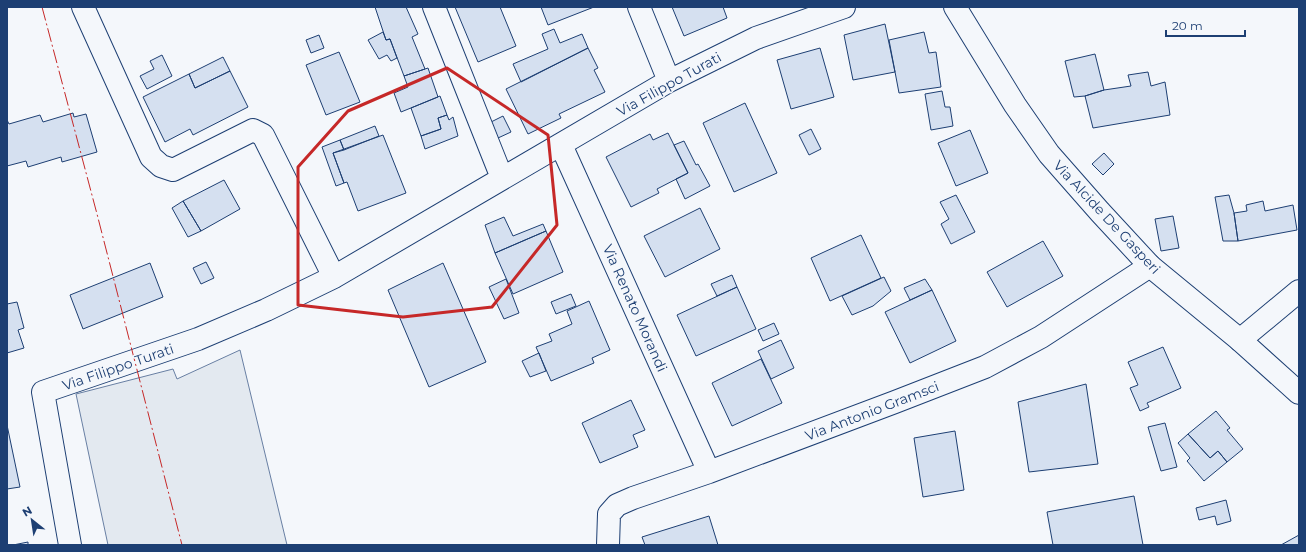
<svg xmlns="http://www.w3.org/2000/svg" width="1306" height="552" font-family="Montserrat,sans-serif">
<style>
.green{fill:#e3e9f0;stroke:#687fa3}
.building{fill:#d5e0f0;stroke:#1d3f73}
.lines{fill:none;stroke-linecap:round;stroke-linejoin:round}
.minor-casing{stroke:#1d3f73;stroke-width:24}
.tertiary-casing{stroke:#1d3f73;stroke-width:24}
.minor{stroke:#f4f7fb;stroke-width:22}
.tertiary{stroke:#f4f7fb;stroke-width:22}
.power{stroke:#c62828;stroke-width:1;stroke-dasharray:14 3 2 3;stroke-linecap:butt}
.marked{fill:none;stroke:#c62828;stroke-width:3;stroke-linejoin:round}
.labels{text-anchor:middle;stroke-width:3;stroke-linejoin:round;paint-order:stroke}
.street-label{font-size:14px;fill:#1d3f73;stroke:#f4f7fb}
</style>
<rect width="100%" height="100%" fill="#f4f7fb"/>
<path class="green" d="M 240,350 L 287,545 L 108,545 L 76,394 L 173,369 L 177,379 Z"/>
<path class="building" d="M 375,7 L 406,7 L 418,34 L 412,37 L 425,69 L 404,76 L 390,39 L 386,40 Z
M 455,7 L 500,7 L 516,46 L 478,62 Z
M 541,7 L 594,7 L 548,25 Z
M 672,7 L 723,7 L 727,18 L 684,36 Z
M 885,24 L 895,72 L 853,80 L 844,35 Z
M 554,29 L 560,43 L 582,34 L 588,48 L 521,82 L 513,64 L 548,49 L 542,34 Z
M 383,32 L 386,40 L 390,39 L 397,58 L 391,61 L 387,55 L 379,59 L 368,40 Z
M 924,32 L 929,53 L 936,52 L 941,87 L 899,93 L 889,40 Z
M 319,35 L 324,48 L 311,53 L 306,40 Z
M 588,48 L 598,68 L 594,70 L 605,92 L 559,114 L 561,118 L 528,134 L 506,89 Z
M 820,48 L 834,97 L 791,109 L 777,60 Z
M 339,52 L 360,102 L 326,115 L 306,65 Z
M 1095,54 L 1104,90 L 1085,96 L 1074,97 L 1065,61 Z
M 162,55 L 172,76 L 147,89 L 140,76 L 154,69 L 150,61 Z
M 223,57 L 230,71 L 195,88 L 189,74 Z
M 428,68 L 438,97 L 401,112 L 394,93 L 408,87 L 404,76 Z
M 230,71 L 248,107 L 193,135 L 190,129 L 165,142 L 143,97 L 189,74 L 195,88 Z
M 1148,72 L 1151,86 L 1165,82 L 1170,115 L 1093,128 L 1085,96 L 1104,90 L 1131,86 L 1128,75 Z
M 942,91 L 945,107 L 950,107 L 953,126 L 931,130 L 925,94 Z
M 440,96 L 447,115 L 438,118 L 441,129 L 421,136 L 411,108 Z
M 745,103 L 777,173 L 734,192 L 703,123 Z
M 73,113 L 74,117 L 86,114 L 97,152 L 62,162 L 61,157 L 28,167 L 26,161 L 7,166 L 7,120 L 9,124 L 40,115 L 43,122 Z
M 447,115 L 449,120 L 453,117 L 458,136 L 425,149 L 421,136 L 441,129 L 438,118 Z
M 503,116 L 511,132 L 498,138 L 491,122 Z
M 375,126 L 379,136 L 344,150 L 340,140 Z
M 811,129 L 821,149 L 809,155 L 799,135 Z
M 970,130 L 988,173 L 956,186 L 938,143 Z
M 668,133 L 688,173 L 657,189 L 659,193 L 631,207 L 606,157 L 650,134 L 653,140 Z
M 383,135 L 406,193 L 358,211 L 347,182 L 344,183 L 333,153 Z
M 340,140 L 344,150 L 333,153 L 344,183 L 336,186 L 322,147 Z
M 684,141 L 696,165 L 698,164 L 710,186 L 685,199 L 676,179 L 688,173 L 674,145 Z
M 1104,153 L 1114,164 L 1103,175 L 1092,164 Z
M 224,180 L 240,209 L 201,231 L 183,201 Z
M 956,195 L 975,232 L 951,244 L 941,224 L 949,219 L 940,202 Z
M 1229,195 L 1234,213 L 1238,241 L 1223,241 L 1215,197 Z
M 183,201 L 201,231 L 188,237 L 172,208 Z
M 1263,201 L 1265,211 L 1293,205 L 1297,230 L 1238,241 L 1234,213 L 1247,211 L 1246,205 Z
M 700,208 L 720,249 L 665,277 L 644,236 Z
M 1173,216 L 1179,248 L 1161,251 L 1155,219 Z
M 504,217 L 513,236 L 543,224 L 546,231 L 495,253 L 485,225 Z
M 546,231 L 563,272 L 513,294 L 495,253 Z
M 861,235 L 881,278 L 830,301 L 811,258 Z
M 1043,241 L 1063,276 L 1007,307 L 987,272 Z
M 206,262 L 214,278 L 201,284 L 193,268 Z
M 150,263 L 163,297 L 83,329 L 70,295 Z
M 443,263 L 486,362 L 429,387 L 388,290 Z
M 732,275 L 737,287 L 717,296 L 711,284 Z
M 884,277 L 891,291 L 873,306 L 852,315 L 842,296 Z
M 506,279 L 519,313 L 504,319 L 489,287 Z
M 925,279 L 932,290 L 910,300 L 904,288 Z
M 737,287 L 756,329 L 696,356 L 677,315 Z
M 932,290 L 956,341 L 910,363 L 885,312 Z
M 571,294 L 576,306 L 556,314 L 551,302 Z
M 589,301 L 610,350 L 592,358 L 594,363 L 551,381 L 536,347 L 552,341 L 549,334 L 572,324 L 567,311 Z
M 17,302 L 24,328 L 18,330 L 24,348 L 7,353 L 7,304 Z
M 774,323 L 779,334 L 763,341 L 758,330 Z
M 781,340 L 794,368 L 771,379 L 758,351 Z
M 1163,347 L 1181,388 L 1147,403 L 1149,407 L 1140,411 L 1130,388 L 1138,385 L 1128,362 Z
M 539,353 L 546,371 L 530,377 L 522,361 Z
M 761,359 L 782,403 L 732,426 L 712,383 Z
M 1086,384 L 1098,464 L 1029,472 L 1018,402 Z
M 631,400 L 645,430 L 633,435 L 638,447 L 600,463 L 582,423 Z
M 1216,411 L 1230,428 L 1227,430 L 1243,449 L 1227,462 L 1218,451 L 1210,458 L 1188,434 Z
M 1165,423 L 1177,467 L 1161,471 L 1148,427 Z
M 7,425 L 20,487 L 7,489 Z
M 955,431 L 964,490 L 923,497 L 914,438 Z
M 1188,434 L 1210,458 L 1218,451 L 1227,462 L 1204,481 L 1187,461 L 1190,458 L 1178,443 Z
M 1134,496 L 1143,545 L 1053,545 L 1047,512 Z
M 1226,500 L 1231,521 L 1217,525 L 1215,516 L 1199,520 L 1196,508 Z
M 709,516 L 718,545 L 645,545 L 642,537 Z
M 1299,535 L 1299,545 L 1281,545 Z
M 28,542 L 28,545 L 13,545 Z"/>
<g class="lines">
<g class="minor-casing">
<path id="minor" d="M 83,7 L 151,157 L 161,166 L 173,170 L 253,130 L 263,135 L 334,277
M 434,7 L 502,178
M 639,7 L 669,81
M 561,145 L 709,472
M 1240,340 L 1299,291
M 70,545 L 43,392 L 198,339 L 266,310 L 334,277 L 669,81 L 756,38 L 844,7
M 608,545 L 609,514 L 617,505 L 633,498 L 709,472 L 895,402 L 985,367 L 1041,337 L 1150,266"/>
</g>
<g class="tertiary-casing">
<path id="tertiary" d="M 955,7 L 1015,105 L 1049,154 L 1100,212 L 1150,266 L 1240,340 L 1299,393"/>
</g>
<use href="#minor" class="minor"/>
<use href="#tertiary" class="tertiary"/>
<path class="power" d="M 42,7 L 97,214 L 182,545"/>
</g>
<path class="marked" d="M 447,68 L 548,135 L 557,225 L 492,307 L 403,317 L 298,305 L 298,167 L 348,111 Z"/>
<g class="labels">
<g class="street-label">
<text transform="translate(669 84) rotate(-29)" y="5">Via Filippo Turati</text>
<text transform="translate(1107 217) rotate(47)" y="5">Via Alcide De Gasperi</text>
<text transform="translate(635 308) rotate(66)" y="5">Via Renato Morandi</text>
<text transform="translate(118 367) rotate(-19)" y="5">Via Filippo Turati</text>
<text transform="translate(872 411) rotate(-21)" y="5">Via Antonio Gramsci</text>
</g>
</g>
<rect width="1306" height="552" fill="none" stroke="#1d3f73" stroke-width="16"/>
<g transform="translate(32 520) rotate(330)" stroke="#f4f7fb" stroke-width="3" paint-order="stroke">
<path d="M0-3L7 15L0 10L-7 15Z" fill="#1d3f73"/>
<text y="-6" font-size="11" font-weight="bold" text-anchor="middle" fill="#1d3f73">N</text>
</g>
<path d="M1166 30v6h79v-6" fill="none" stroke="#1d3f73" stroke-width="2"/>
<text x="1172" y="30" font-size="12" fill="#1d3f73" stroke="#f4f7fb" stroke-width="3" paint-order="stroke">20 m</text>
</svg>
